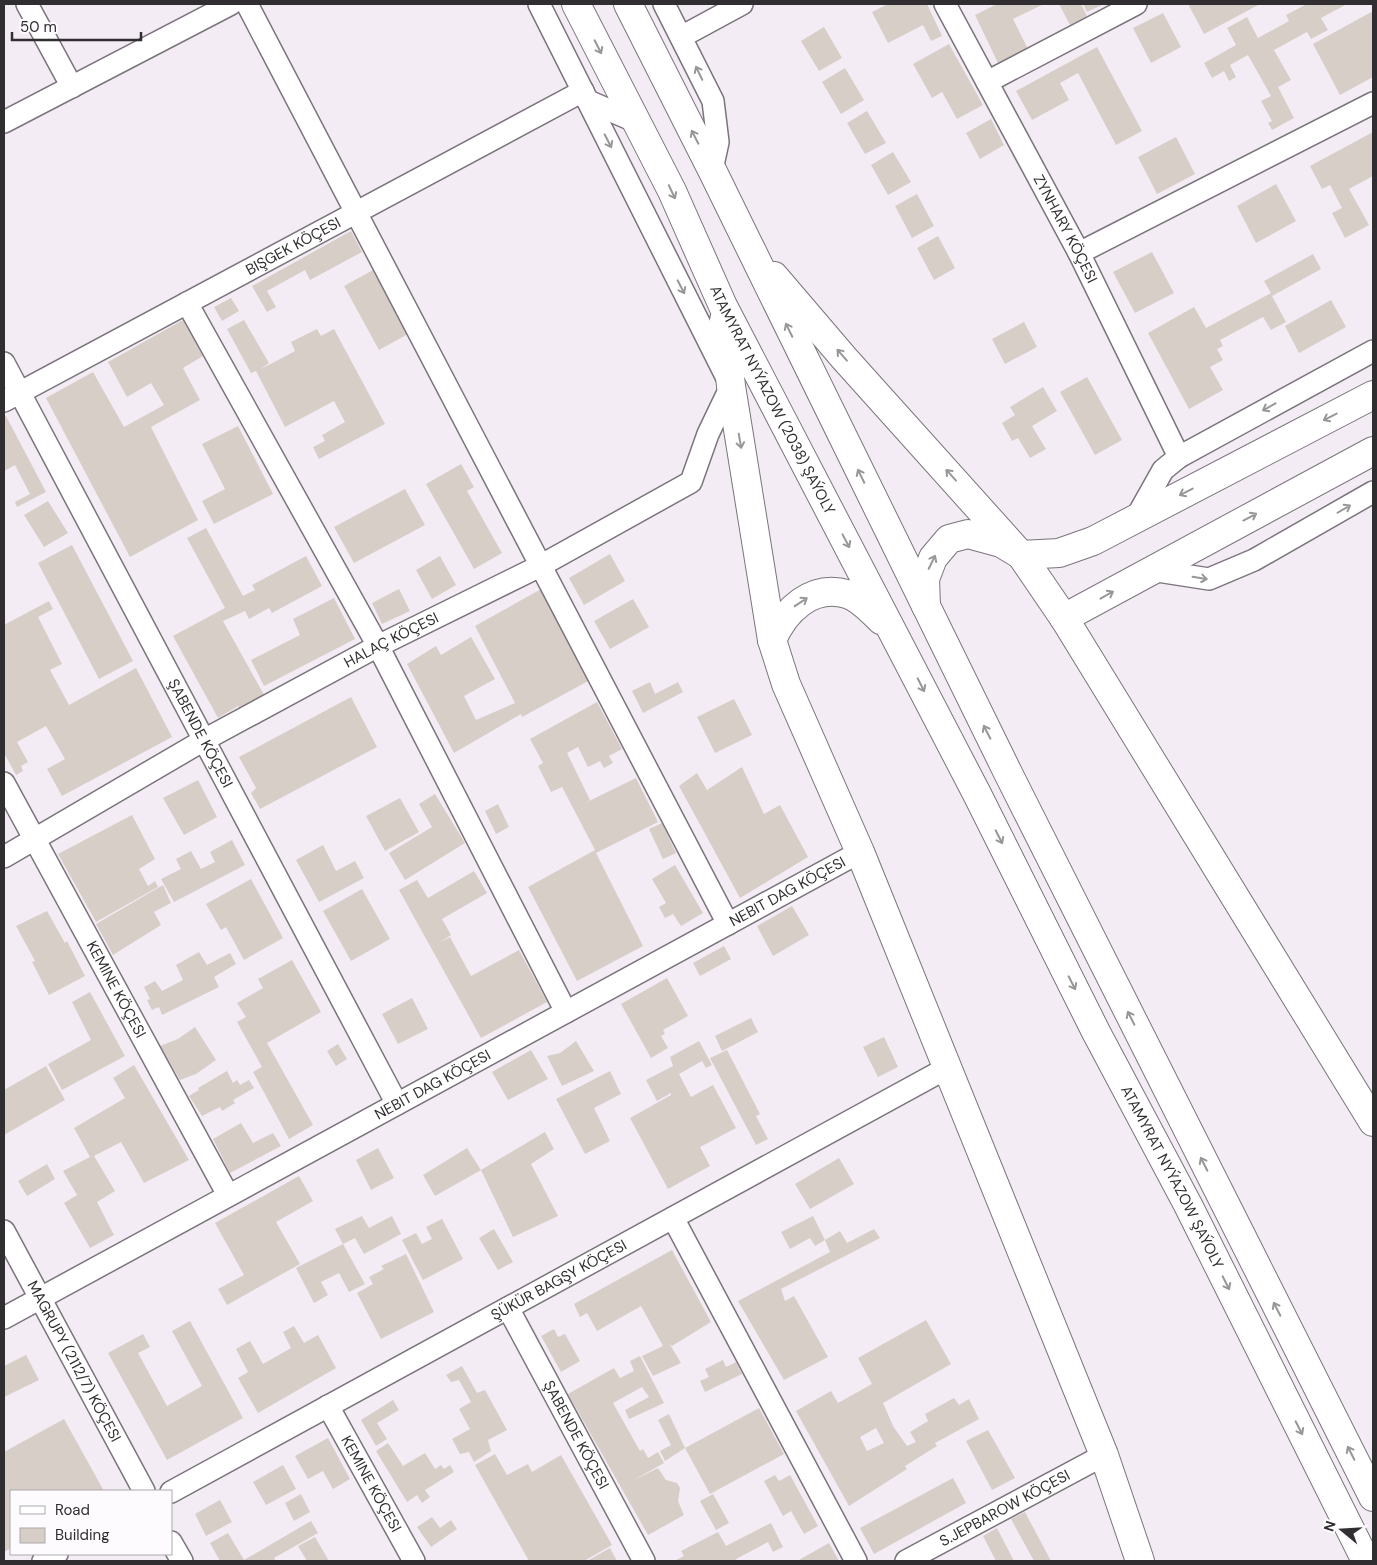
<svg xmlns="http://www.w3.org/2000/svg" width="1377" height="1565" font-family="'DM Sans',sans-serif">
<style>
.building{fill:#d7cec7;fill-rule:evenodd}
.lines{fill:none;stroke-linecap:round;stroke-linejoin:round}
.minor-casing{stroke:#7b747c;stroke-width:24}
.major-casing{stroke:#7b747c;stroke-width:30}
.minor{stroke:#fff;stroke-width:21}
.major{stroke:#fff;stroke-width:28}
.oneway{stroke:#989698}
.labels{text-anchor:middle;stroke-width:4;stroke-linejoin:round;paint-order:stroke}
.street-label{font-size:15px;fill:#312e31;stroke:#fefbff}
</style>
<rect width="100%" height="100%" fill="#f4ecf5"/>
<path class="building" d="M 888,4 L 927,4 L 942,36 L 931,41 L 923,25 L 888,43 L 872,12 Z
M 997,4 L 1044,4 L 1013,19 L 1028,49 L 998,63 L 975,15 Z
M 1059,4 L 1081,4 L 1087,16 L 1070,25 Z
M 1083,4 L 1104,4 L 1087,12 Z
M 1188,4 L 1260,4 L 1204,34 Z
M 1307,4 L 1347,4 L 1321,18 L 1328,30 L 1311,39 L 1307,32 L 1274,50 L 1291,80 L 1278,87 L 1294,118 L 1272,130 L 1268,123 L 1272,121 L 1261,101 L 1271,96 L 1248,55 L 1230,65 L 1236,77 L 1229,81 L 1224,71 L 1212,78 L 1204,63 L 1236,45 L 1227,28 L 1247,17 L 1258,38 L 1289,21 L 1286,15 Z
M 1373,11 L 1373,77 L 1340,95 L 1313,44 Z
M 1163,13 L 1181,47 L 1151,63 L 1133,28 Z
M 824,27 L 842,58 L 819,71 L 801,41 Z
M 949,44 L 983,105 L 957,119 L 942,92 L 932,98 L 913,64 Z
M 1097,47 L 1142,131 L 1116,145 L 1078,73 L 1060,83 L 1069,100 L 1032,120 L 1016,91 Z
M 845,68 L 864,100 L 841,114 L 822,82 Z
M 867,111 L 886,143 L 865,154 L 847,123 Z
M 991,119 L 1004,145 L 980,159 L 966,133 Z
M 1373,132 L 1373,176 L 1349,189 L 1369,225 L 1345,238 L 1332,213 L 1342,208 L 1330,185 L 1322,189 L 1310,166 Z
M 1176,137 L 1195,174 L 1157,194 L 1138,157 Z
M 893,152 L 911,182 L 888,195 L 871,165 Z
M 1276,184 L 1296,221 L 1256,243 L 1237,206 Z
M 917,194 L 934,226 L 912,238 L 895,206 Z
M 351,231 L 362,252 L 310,280 L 305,270 L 267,291 L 276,307 L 267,312 L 252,286 Z
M 938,236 L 955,268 L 934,280 L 917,248 Z
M 1152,252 L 1174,293 L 1135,313 L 1113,272 Z
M 1313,254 L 1321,269 L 1272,296 L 1286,322 L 1271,330 L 1263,317 L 1220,340 L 1223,346 L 1217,349 L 1223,360 L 1210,367 L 1223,390 L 1189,409 L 1148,333 L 1194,307 L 1206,328 L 1271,293 L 1264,281 Z
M 373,270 L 408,334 L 379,350 L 344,286 Z
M 231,298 L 239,311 L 222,321 L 214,307 Z
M 1331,300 L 1346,327 L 1299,353 L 1285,326 Z
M 183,320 L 203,356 L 183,368 L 200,400 L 151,427 L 198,520 L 130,557 L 46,398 L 93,372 L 124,427 L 164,405 L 151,383 L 127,397 L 108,362 Z
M 244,320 L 269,363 L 261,369 L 295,351 L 291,342 L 317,329 L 321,336 L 334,329 L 385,424 L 319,459 L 313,447 L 325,441 L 322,435 L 345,422 L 334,401 L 285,427 L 256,371 L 251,373 L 227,329 Z
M 1024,322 L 1037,347 L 1005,364 L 992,339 Z
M 1087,377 L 1122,440 L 1095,455 L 1060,392 Z
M 1043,387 L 1057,411 L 1032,426 L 1046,449 L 1030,458 L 1018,438 L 1012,441 L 1002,423 L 1015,415 L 1010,407 Z
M 6,416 L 46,492 L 17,507 L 15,502 L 30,494 L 15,465 L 4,471 L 4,417 Z
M 238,426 L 273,494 L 214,524 L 202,501 L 225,489 L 202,444 Z
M 461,464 L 474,487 L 467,491 L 502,553 L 474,569 L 426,484 Z
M 405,489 L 425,525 L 354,563 L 334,527 Z
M 48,501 L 68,533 L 44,547 L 24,515 Z
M 206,528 L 243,596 L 255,590 L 252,585 L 306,556 L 322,586 L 272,613 L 269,608 L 249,619 L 245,611 L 223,621 L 268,702 L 243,715 L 238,706 L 218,718 L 173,636 L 225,608 L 187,538 Z
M 72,545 L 133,661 L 99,679 L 38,563 Z
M 610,554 L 625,581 L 584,605 L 569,578 Z
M 440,556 L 456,585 L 432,599 L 416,570 Z
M 543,588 L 592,679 L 522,717 L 521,714 L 454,753 L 407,664 L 436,646 L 441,655 L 471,637 L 495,679 L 464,696 L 476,720 L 515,703 L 475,626 Z
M 399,589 L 410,611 L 382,624 L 372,603 Z
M 334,598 L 355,639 L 264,686 L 251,660 L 300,635 L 293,619 Z
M 633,599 L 649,627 L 610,649 L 594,621 Z
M 49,601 L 53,609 L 38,617 L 62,664 L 50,670 L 69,705 L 136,668 L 172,737 L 62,796 L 47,769 L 65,759 L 46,726 L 17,742 L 28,762 L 21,766 L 23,771 L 16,775 L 4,753 L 4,625 Z
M 650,682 L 655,694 L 678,682 L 683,692 L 643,713 L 632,691 Z
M 351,697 L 377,747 L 260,809 L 251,793 L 256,788 L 239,757 Z
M 734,699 L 752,735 L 715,753 L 697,717 Z
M 597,702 L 622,749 L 609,756 L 613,763 L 604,768 L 600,761 L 588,767 L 578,747 L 567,753 L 590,800 L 585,803 L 636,778 L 658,822 L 596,853 L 643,946 L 577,981 L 528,887 L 595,850 L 562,787 L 551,792 L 538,766 L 543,763 L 530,739 Z
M 742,767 L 764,814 L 780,805 L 808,857 L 740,898 L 679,786 L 697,773 L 707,790 Z
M 198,780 L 217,817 L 184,835 L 163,798 Z
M 435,794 L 465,843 L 405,880 L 389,853 L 432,827 L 419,804 Z
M 400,798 L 419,832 L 385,851 L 366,816 Z
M 498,804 L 509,827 L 496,834 L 485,811 Z
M 132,815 L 155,859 L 139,869 L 148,886 L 155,881 L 158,887 L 96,922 L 58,854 Z
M 662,823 L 676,853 L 663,859 L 649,829 Z
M 232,840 L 245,865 L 174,902 L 161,879 L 181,869 L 176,859 L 191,851 L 201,869 L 215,862 L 210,852 Z
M 323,845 L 336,871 L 355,861 L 364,878 L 319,902 L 296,860 Z
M 675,865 L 703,913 L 681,926 L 673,914 L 665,918 L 659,907 L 666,903 L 652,879 Z
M 474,871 L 487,893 L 442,919 L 451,935 L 440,942 L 450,937 L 471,976 L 519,950 L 547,1002 L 481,1038 L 399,890 L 417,880 L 428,898 Z
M 251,879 L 283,938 L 244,960 L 226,927 L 221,930 L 206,904 Z
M 163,885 L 171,903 L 154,912 L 161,925 L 113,955 L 96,924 Z
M 362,889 L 390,939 L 351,961 L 323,911 Z
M 792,906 L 809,935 L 773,956 L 757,926 Z
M 47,911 L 65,943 L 67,941 L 85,976 L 49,995 L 32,962 L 35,961 L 16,926 Z
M 724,946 L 731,959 L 700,976 L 693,963 Z
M 199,952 L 207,965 L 230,953 L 236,964 L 214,977 L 219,987 L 162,1015 L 159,1007 L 152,1010 L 147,1000 L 150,999 L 144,987 L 155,981 L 162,991 L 183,980 L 176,965 Z
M 292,960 L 321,1012 L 267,1043 L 313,1125 L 289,1139 L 253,1072 L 262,1067 L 237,1022 L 246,1017 L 237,1003 L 263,988 L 258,979 Z
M 667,978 L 688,1016 L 663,1030 L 665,1034 L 661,1036 L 668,1048 L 651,1058 L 621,1004 Z
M 90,992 L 125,1056 L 62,1090 L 48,1064 L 91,1040 L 72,1002 Z
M 412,998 L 428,1029 L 398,1044 L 382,1014 Z
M 751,1018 L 758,1032 L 722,1051 L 715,1036 Z
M 195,1027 L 216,1060 L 196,1074 L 180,1080 L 160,1046 L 178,1039 Z
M 884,1037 L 898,1067 L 878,1077 L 863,1047 Z
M 576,1041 L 594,1071 L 562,1086 L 547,1056 L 560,1053 Z
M 699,1041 L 712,1065 L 706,1068 L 702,1061 L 679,1074 L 691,1097 L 713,1085 L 736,1128 L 700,1147 L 710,1166 L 668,1189 L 630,1118 L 671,1095 L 671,1093 L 657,1101 L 646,1080 L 673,1066 L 670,1057 Z
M 338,1044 L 347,1059 L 336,1066 L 327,1051 Z
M 531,1050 L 548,1079 L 508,1100 L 492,1072 Z
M 727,1050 L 760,1114 L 756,1116 L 768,1139 L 756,1145 L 710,1058 Z
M 134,1065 L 189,1160 L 144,1183 L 121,1142 L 94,1156 L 115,1191 L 97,1202 L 114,1235 L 90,1248 L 64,1203 L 77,1195 L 63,1171 L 90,1157 L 74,1128 L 125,1098 L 113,1078 Z
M 46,1066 L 65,1100 L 4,1135 L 4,1090 Z
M 227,1071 L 233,1083 L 237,1080 L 240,1085 L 249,1080 L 254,1088 L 233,1100 L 235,1103 L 222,1111 L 220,1107 L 202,1116 L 189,1096 L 199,1090 L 198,1088 Z
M 610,1071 L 621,1094 L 594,1108 L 610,1141 L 585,1154 L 556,1099 Z
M 241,1123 L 253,1143 L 273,1133 L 281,1146 L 230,1173 L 213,1139 Z
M 545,1132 L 554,1149 L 531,1164 L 558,1216 L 513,1237 L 481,1170 Z
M 378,1148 L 394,1178 L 371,1190 L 356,1160 Z
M 467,1148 L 481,1170 L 435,1196 L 423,1175 Z
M 839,1158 L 854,1184 L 810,1209 L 795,1184 Z
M 47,1164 L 55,1179 L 27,1196 L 18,1181 Z
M 299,1176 L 313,1201 L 276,1222 L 300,1264 L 227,1305 L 218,1289 L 244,1275 L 215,1223 Z
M 362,1216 L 369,1228 L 392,1216 L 401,1234 L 364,1254 L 355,1238 L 343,1244 L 335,1229 Z
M 813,1216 L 825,1240 L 840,1231 L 847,1243 L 874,1229 L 880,1238 L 781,1289 L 785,1301 L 794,1296 L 828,1357 L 784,1380 L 738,1301 L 830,1252 L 825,1240 L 815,1246 L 810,1238 L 790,1249 L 781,1232 Z
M 442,1219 L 463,1259 L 423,1280 L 402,1240 L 416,1233 L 422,1244 L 432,1239 L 426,1227 Z
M 494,1229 L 513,1262 L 498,1270 L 479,1238 Z
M 343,1244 L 365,1284 L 349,1292 L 339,1273 L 321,1282 L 328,1295 L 314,1303 L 296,1268 Z
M 672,1250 L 711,1322 L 672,1346 L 669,1343 L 681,1363 L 653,1376 L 642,1356 L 663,1346 L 641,1306 L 597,1331 L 587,1313 L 580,1317 L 574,1304 Z
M 406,1254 L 434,1312 L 381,1339 L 357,1293 L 373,1284 L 369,1277 L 384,1269 L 381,1266 Z
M 926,1320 L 951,1364 L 883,1403 L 893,1426 L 907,1446 L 916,1442 L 910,1432 L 928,1421 L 925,1414 L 954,1398 L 959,1405 L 969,1399 L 979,1419 L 935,1443 L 937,1446 L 905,1466 L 907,1469 L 849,1506 L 796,1411 L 831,1391 L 838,1403 L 872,1384 L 858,1358 ZM 876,1428 L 884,1443 L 867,1451 L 860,1437 Z
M 190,1321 L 243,1418 L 167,1460 L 108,1353 L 143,1334 L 150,1347 L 138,1353 L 167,1406 L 202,1386 L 172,1331 Z
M 294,1326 L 304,1343 L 318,1335 L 336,1368 L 258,1413 L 238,1378 L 248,1372 L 236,1349 L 250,1341 L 263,1364 L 291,1348 L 283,1332 Z
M 554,1329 L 558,1337 L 565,1334 L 580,1361 L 561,1372 L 541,1336 Z
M 26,1355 L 39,1380 L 4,1397 L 4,1366 Z
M 640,1356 L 664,1403 L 629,1419 L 625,1410 L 649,1397 L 642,1387 L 613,1403 L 640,1451 L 643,1449 L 648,1458 L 658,1452 L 664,1463 L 632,1481 L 658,1468 L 666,1480 L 677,1483 L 680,1488 L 678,1501 L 684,1515 L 648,1535 L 568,1394 L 614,1368 L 620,1378 L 634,1371 L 630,1361 Z
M 723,1360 L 726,1367 L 736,1362 L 742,1374 L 705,1392 L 700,1381 L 709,1377 L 705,1369 Z
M 462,1366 L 477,1393 L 485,1390 L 507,1430 L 488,1440 L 491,1451 L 474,1462 L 469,1452 L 460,1454 L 452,1439 L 470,1429 L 459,1409 L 471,1402 L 459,1380 L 451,1382 L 446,1375 Z
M 393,1400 L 399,1410 L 377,1423 L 387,1439 L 376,1446 L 361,1420 Z
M 759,1408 L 784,1454 L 710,1494 L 685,1448 Z
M 669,1414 L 685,1448 L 665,1461 L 660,1451 L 671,1445 L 658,1420 Z
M 64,1419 L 104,1491 L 11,1491 L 11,1548 L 4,1552 L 4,1452 Z
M 988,1430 L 1015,1478 L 992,1490 L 966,1441 Z
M 328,1438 L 350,1479 L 333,1489 L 323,1471 L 308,1479 L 295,1456 Z
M 388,1443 L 403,1466 L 425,1453 L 435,1469 L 441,1465 L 444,1469 L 450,1465 L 454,1472 L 425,1490 L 430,1497 L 422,1503 L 417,1495 L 407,1502 L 376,1451 Z
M 495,1454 L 507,1475 L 528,1464 L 532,1472 L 561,1455 L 612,1545 L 584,1561 L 529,1561 L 475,1465 Z
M 283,1465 L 296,1489 L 266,1505 L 253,1482 Z
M 775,1475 L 779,1481 L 790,1475 L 818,1526 L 804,1534 L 791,1511 L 783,1516 L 764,1481 Z
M 953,1478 L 966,1503 L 874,1554 L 860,1528 Z
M 301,1494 L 310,1512 L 294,1521 L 285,1503 Z
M 713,1494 L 729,1523 L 716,1530 L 700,1501 Z
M 220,1500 L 232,1522 L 206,1536 L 195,1514 Z
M 1025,1512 L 1051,1561 L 1034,1561 L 1011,1519 Z
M 432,1517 L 440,1528 L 451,1520 L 457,1529 L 431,1547 L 417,1527 Z
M 311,1521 L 318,1533 L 274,1558 L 276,1561 L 220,1561 L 210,1543 L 228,1533 L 244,1560 Z
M 771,1523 L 783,1547 L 773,1552 L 768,1542 L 736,1559 L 737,1561 L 674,1561 L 684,1556 L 681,1551 L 718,1532 L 726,1546 Z
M 997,1528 L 1014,1561 L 996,1561 L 983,1536 Z
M 315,1537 L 329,1561 L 307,1561 L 298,1546 Z
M 829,1543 L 839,1561 L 797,1561 Z
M 610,1548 L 617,1561 L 587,1561 Z"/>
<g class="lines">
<g class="minor-casing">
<g id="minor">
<path d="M 27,4 L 72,87"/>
<path d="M 247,4 L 728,924"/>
<path d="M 664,4 L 713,101 L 718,142 L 712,170"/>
<path id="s1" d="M 945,4 L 1079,253 L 1179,457"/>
<path d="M 681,37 L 742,4"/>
<path d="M 987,82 L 1136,4"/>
<path d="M 588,101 L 637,122"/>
<path d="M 4,122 L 231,4"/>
<path d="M 1079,253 L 1373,103"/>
<path d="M 187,303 L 378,646 L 566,1012"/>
<path id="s2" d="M 4,363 L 397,1104"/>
<path id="s3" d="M 4,401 L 583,91"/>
<path d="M 1136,518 L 1163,470 L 1179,457 L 1373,351"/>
<path d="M 1151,570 L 1209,579 L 1254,560 L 1373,492"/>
<path id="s4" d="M 4,783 L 228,1195"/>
<path id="s5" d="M 4,857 L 204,740 L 378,646 L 540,566 L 691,482 L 708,434 L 731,386 L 539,4"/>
<path d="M 673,1218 L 856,1561"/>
<path id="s6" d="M 4,1231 L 144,1491"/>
<path id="s7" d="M 508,1308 L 644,1561"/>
<path id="s8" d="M 4,1318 L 860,852"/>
<path id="s9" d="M 328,1406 L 414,1561"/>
<path id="s10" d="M 171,1492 L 947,1068"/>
<path d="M 171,1542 L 182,1561"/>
<path d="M 43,1561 L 57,1554"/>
<path id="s11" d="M 906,1561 L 1104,1455"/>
</g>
</g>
<g class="major-casing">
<g id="major">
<path id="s12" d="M 576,4 L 672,191 L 723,306 L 977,794 L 1096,1032 L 1188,1205 L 1366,1561"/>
<path d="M 628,4 L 712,170 L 1009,775 L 1373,1497"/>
<path d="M 774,276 L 844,358 L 1021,555 L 1064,618 L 1373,1122"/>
<path d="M 724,320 L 731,386 L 772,640 L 786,684 L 860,852 L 1104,1455 L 1140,1561"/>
<path d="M 926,606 L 925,579 L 933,558 L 949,539 L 968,534 L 1001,543 L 1021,555 L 1059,553 L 1093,541 L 1373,395"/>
<path d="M 1064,618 L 1373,451"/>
<path d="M 772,640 C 785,610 812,584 847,594 C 861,598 871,611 881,620"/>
</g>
</g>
<use href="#minor" class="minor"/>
<use href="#major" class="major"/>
</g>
<defs><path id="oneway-shaft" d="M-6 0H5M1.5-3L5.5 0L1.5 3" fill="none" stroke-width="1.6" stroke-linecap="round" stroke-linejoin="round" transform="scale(1.25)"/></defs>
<g class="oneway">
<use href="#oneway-shaft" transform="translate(598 47) rotate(63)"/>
<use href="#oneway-shaft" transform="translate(699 73) rotate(-116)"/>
<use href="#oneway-shaft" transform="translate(695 137) rotate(-117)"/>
<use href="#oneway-shaft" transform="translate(608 141) rotate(63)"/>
<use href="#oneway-shaft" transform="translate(672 192) rotate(65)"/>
<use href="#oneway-shaft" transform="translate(681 287) rotate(63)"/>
<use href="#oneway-shaft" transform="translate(789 330) rotate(-116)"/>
<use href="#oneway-shaft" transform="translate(842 355) rotate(-131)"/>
<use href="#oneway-shaft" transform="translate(1269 407) rotate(151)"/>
<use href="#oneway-shaft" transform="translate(1330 417) rotate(153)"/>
<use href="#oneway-shaft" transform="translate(740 441) rotate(80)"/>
<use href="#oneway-shaft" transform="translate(951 475) rotate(-132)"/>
<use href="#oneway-shaft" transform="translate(861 476) rotate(-116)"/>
<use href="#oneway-shaft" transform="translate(1186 492) rotate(153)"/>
<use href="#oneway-shaft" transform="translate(1344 509) rotate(-30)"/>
<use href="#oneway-shaft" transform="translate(1250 517) rotate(-28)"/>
<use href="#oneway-shaft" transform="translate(846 541) rotate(62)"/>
<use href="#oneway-shaft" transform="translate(932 562) rotate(-64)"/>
<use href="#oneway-shaft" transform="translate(1200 578) rotate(9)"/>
<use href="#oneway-shaft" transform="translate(1107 595) rotate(-29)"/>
<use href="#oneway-shaft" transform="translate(801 602) rotate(-33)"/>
<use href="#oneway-shaft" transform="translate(921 685) rotate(63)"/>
<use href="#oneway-shaft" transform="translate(987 732) rotate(-117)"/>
<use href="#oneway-shaft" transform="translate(999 837) rotate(63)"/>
<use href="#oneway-shaft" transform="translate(1072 983) rotate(63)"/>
<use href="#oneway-shaft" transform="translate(1131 1018) rotate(-117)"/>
<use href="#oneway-shaft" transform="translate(1204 1164) rotate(-117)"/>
<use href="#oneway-shaft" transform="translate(1226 1283) rotate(63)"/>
<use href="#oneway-shaft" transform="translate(1277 1309) rotate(-117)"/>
<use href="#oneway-shaft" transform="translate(1299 1428) rotate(63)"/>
<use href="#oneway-shaft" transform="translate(1351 1453) rotate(-117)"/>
</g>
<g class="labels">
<g class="street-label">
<text dy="5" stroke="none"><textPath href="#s1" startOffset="255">ZYNHARY KÖÇESI</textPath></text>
<text dy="5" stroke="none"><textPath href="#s3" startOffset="328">BIŞGEK KÖÇESI</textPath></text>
<text dy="5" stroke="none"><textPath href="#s12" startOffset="442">ATAMYRAT NYÝAZOW (2038) ŞAÝOLY</textPath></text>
<text dy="5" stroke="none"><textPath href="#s5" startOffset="444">HALAÇ KÖÇESI</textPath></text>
<text dy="5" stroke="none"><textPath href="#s2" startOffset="419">ŞABENDE KÖÇESI</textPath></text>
<text dy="5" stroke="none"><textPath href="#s8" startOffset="892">NEBIT DAG KÖÇESI</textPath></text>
<text dy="5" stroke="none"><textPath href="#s4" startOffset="235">KEMINE KÖÇESI</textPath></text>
<text dy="5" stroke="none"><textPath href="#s8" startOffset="488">NEBIT DAG KÖÇESI</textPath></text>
<text dy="5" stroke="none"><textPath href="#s12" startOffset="1316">ATAMYRAT NYÝAZOW ŞAÝOLY</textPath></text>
<text dy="5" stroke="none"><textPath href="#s10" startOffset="442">ŞÜKÜR BAGŞY KÖÇESI</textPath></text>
<text dy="5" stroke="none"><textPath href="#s6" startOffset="148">MAGRUPY (2112/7) KÖÇESI</textPath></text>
<text dy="5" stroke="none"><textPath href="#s7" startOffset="144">ŞABENDE KÖÇESI</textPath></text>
<text dy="5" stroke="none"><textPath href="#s9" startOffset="89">KEMINE KÖÇESI</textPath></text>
<text dy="5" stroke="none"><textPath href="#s11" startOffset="112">S.JEPBAROW KÖÇESI</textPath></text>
</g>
</g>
<rect width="1377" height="1565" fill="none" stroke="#312e31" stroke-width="10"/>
<rect x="10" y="1490" width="162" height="65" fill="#fefbff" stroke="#aca9ad"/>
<rect x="20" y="1506" width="25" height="8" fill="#ffffff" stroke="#aca9ad"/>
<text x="55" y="1515" font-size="15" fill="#312e31">Road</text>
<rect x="20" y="1528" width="25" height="15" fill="#d7cec7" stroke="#aca9ad"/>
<text x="55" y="1540" font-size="15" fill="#312e31">Building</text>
<g transform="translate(1342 1530) rotate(288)" stroke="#fefbff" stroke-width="4" paint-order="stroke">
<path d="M0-4L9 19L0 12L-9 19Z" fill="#312e31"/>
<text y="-8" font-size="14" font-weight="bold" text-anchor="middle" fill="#312e31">N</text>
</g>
<path d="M12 32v8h129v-8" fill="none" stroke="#312e31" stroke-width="2.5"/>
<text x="20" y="32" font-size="15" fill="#312e31" stroke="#fefbff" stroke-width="4" paint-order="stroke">50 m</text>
</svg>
